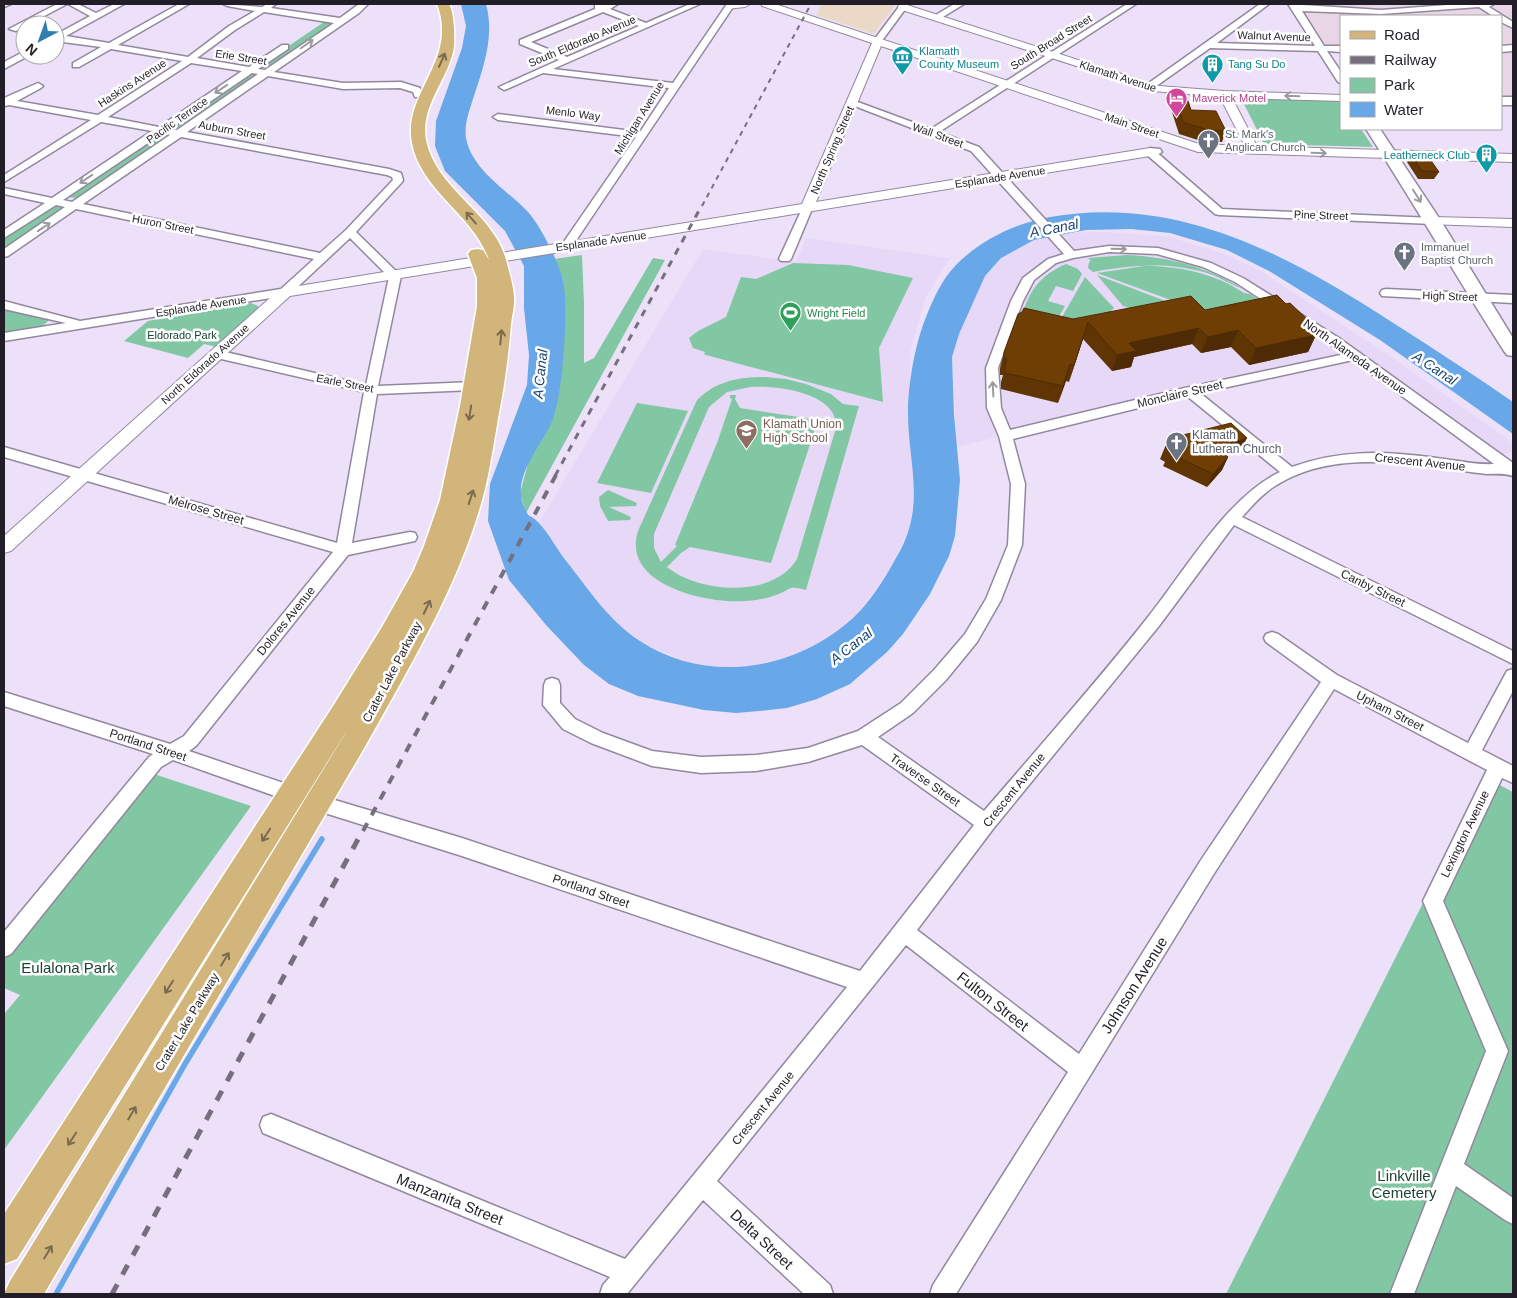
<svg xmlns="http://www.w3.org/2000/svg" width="1517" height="1298" font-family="Arial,sans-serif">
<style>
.commercial{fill:#e8d6e6}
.industrial{fill:#ebd9c8}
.built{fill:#e7d8f8}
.green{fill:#81c7a3;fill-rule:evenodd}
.water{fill:#68a7e8}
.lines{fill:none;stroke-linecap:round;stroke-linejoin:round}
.stream{stroke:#68a7e8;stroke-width:5.5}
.minor-casing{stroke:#92889e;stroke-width:3}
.tertiary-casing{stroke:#92889e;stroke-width:2}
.secondary-casing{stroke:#92889e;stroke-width:3}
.primary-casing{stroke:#fff;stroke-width:3}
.minor{fill:#fff;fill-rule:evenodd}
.tertiary{fill:#fff;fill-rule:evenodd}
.secondary{fill:#fff;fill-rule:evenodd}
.primary{fill:#d1b57a;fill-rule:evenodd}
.rail-far3{stroke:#766f7f;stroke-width:2;stroke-dasharray:5 5;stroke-linecap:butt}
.rail-far2{stroke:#766f7f;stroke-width:3;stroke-dasharray:7 7;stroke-linecap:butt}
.rail-far1{stroke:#766f7f;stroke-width:4;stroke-dasharray:9 9;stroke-linecap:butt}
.rail{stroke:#766f7f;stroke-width:5;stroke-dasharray:11 11;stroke-linecap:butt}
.wall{fill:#5f3504}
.shaded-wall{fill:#4e2b04}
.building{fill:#6f3e05;stroke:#4e2b04}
.oneway{stroke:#9c9a9e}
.oneway2{stroke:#7a6a50}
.labels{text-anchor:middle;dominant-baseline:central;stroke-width:5;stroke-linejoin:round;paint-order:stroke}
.far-street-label{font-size:11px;fill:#221e27;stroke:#fff}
.far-culture-label{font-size:11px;fill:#0d838f;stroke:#fff;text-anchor:start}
.far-hotel-label{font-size:11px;fill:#b23c85;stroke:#fff;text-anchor:start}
.far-worship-label{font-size:11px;fill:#5b616d;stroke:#fff;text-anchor:start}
.far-leisure-label{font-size:11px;fill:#27864d;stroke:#fff;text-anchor:start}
.far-park-label{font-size:11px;fill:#1a4330;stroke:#fff}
.street-label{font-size:12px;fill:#221e27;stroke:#fff}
.education-label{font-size:12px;fill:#785e54;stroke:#fff;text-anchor:start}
.worship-label{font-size:12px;fill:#5b616d;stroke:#fff;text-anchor:start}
.water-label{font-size:14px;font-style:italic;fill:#194570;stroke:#fff}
.near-park-label{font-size:15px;fill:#1a4330;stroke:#fff}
.near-street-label{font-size:15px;fill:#221e27;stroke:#fff}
</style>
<rect width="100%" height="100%" fill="#ece1f9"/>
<path class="commercial" d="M1292 4H1513V106L1501 97V16H1341V49H1320Z"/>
<path class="industrial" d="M822 4H896L874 34 816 15Z"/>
<g class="built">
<path d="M1104 232 1167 236 1224 254 1261 271 1393 358 1513 443V452L1499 455 1355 352 1252 373 957 447 952 357 959 334 985 276 1001 258 1034 240 1065 233Z"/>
<path d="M806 238 950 258 925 299 911 349 908 413 914 480 911 525 891 567 862 608 843 626 819 643 787 658 745 667 721 669 692 664 644 644 613 620 555 547 539 522 703 249 796 262Z"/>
</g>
<g class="green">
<path d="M329 20 333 21 334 23 269 68H259V66L324 22Z"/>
<path d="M252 72 258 73V76L182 128H170Z"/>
<path d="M1251 99 1341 101V129H1361L1373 147 1264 144 1243 102Z"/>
<path d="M162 133 168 135V138L81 197 74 198 68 197V194Z"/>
<path d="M56 205 63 207 64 210 4 250V238L49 207Z"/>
<path d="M582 255 584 303V363L594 358 653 258 665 260 526 513 520 493 529 460 553 418 563 280 554 259Z"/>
<path d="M1127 255C1168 257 1205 266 1241 288 1232 285 1222 279 1213 275 1172 261 1134 265 1093 272L1088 268 1089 262 1091 261 1088 258Z"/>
<path d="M793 263 848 265 913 278 879 348 883 402 706 355 704 354 705 352 693 348 689 338 698 331 726 317 741 277 756 279Z"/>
<path d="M1066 264 1078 269 1082 274 1073 291 1056 286 1048 301 1065 306 1055 323 1022 316C1029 290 1041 275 1066 264Z"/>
<path d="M1144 266C1179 266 1214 273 1244 293L1250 294 1266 305 1217 317 1097 273Z"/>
<path d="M1097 275 1176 305 1137 310 1123 306Z"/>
<path d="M1085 277 1114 308 1110 312V315L1058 324Z"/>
<path d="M251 303 258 306V309L217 347 204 344 188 358 124 341 148 321Z"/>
<path d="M4 308 50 319 43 326 4 333Z"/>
<path d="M765 377 786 379 806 384 831 394 843 404 859 406 806 590C802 589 795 587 791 588 788 589 784 592 781 593 770 598 759 600 747 601 709 604 621 586 638 531L697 400C716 381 739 377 765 377ZM750 387C775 385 839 392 836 428L797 559C773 599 699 593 667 567L681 553 690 547 771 563 818 420 740 408 735 399 736 395H730V398L732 399 717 443 675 545 677 546 661 562 654 548V534L709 407 727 392Z"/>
<path d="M637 403 688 411 651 493 597 483Z"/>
<path d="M608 490 637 503 636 506 609 507 631 517 630 520 608 521 600 506 599 497Z"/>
<path d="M154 774 251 806 4 1150V1014L20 995 4 988V959Z"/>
<path d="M1486 778 1513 792V1294H1226Z"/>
</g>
<path class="water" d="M461 4H486C495 37 483 68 473 99 469 112 464 124 466 138 472 170 506 189 528 212 540 225 560 264 563 281 567 299 565 341 563 360 562 377 558 404 553 419 543 445 509 478 525 509 530 520 529 513 538 522 549 533 557 550 567 562 590 591 609 621 640 641 708 686 800 670 857 614 875 596 889 571 901 549 925 502 908 461 908 413 908 384 915 344 926 317 933 299 942 280 955 266 980 240 1016 223 1050 217 1181 194 1293 258 1398 326 1437 351 1476 376 1513 402V434L1380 340 1269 271 1227 250 1170 233 1131 229 1086 230 1034 240 1001 258 985 276 959 334 952 357 954 415 960 480 955 536 949 556 930 594 903 634 887 652 850 684 817 699 787 708 759 711 736 713 704 710 638 696 609 684 584 665 546 625 509 580 488 521 490 484 527 385 529 355 524 308V266L505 231 445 171 435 146 436 121 462 48 466 26Z"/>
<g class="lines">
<path class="stream" d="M56 1294 185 1064 322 839"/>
<defs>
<g id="minor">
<path d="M4 4H11L4 7Z"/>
<path d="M57 4H67L16 31 9 29Z"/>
<path d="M68 4H78L96 13 114 4H124L66 36 109 43 179 4H189L118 45 188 57 229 26 255 11 227 6 223 4 262 7 267 4H276L271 8 340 18 359 4H368L359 13 274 72 343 83 401 82 420 88 423 95 421 97H415L413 92 400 88 343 89 268 76 187 132 389 169 401 173 403 180 402 182 356 232 401 276 378 386 474 382 480 386 474 390 377 394 352 543 410 532 415 533 417 537 415 541 410 542 348 555 196 746 189 751 298 788 301 794 298 800 292 802 173 760 161 767 11 954 4 957V932L149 757 153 754 4 706V692L170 744 184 736 333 552 4 457V447L337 543 364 392 217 358 211 354 217 350 366 385 389 277 350 238 289 295 4 341V333L66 323 4 309V301L80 321 281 289 314 259 76 209 8 256 4 257V249L65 207 56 205 4 238V230L45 203 4 194V188L52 198 152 131 101 122 4 182V175L91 120 9 105 5 106 4 98 38 83 43 86 41 88 17 101 98 115 182 61 111 49 79 67H73V63L101 47 55 41V35L90 16ZM264 12 334 23 265 70 258 69 288 49V45H282L249 67 197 58 235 30ZM191 63 242 71 159 127 108 117ZM252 73 258 74 177 130 170 129ZM163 133 170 135 72 202 63 200ZM181 137 387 175 392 177 393 180 346 230 320 253 83 204Z"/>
<path d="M608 4H618L610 9 646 23 690 4H700L553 69 673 83 727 4H735L571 248 567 249 561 246 636 137 498 120 493 117 498 114 640 132 669 88 543 73 507 89 504 90 499 87 559 60 520 44V40L595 9V5ZM603 12 639 26 567 57 531 42Z"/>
<path d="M901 4H909L881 42H875L874 40Z"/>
<path d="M954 4H964L938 20 931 18Z"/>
<path d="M1127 4H1136L939 132 979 147 1074 251 1109 246 1158 248 1211 263 1243 278 1339 338 1513 463V476C1504 473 1497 474 1487 474 1476 473 1464 471 1453 469 1395 462 1328 452 1275 486 1262 494 1252 506 1242 517L1513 651V664L1234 525 1159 626 993 829 917 930 1079 1054 1201 860 1321 682 1266 642 1264 638 1266 634 1272 632 1278 634 1337 675 1468 743 1507 671 1513 669V691L1482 750 1513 766V783L1502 778 1443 901 1508 1051 1464 1164 1513 1198V1224L1505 1220 1456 1186 1414 1294H1390L1486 1051 1423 901 1487 770 1334 689 1215 872 956 1294H930L933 1285 1068 1072 906 945 717 1181 830 1285 833 1294H804L703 1200 627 1294H600L603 1285 610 1277 263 1133 260 1125 263 1117 271 1114 625 1259 847 987 462 856 312 809 309 803 312 797 318 795 462 838 860 971 974 825 862 745 808 762 756 771 701 773 652 766 591 743 563 729 543 705 544 685 546 680 552 678 558 680 560 685V703L575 719 603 733 652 751 701 757 756 755 808 748 858 731 901 703 934 670 965 634 986 599 1008 545 1011 484 999 436 987 408 986 368 1011 301 1023 278 1048 259 1064 254 971 151 847 103 849 101H855L931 129ZM1109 252 1157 254 1203 267 1235 282 1345 354 1185 388 1010 430 1001 408 998 368 1023 301 1034 280 1056 263 1073 258ZM1353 360 1494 464C1475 465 1455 460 1437 458 1386 451 1341 449 1292 467L1200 393ZM1187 396 1280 472C1228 496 1184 572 1148 617 1096 683 1039 747 984 811L878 737 913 713 946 680 977 642 1001 600 1022 545 1025 484 1013 439Z"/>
<path d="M1260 4H1269L1217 43 1315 46 1288 4 1381 10 1460 4H1494L1489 7 1513 22V28L1501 22V16H1493L1479 7 1381 14 1302 11 1324 46H1341V52L1327 51 1341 72V83L1338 82 1318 51 1210 48 1152 89H1146V85Z"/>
<path d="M1513 45V51L1501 52V46Z"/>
<path d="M25 51V55L28 56 4 69V62Z"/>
<path d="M1150 149 1154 150 1222 209 1433 218 1438 221 1433 224 1219 215 1215 214 1146 154 1145 152Z"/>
<path d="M807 206 812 209 791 259 789 261H781L779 259 802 209Z"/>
<path d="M1386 289 1513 295V303L1382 296 1380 293 1382 290Z"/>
</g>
<g id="tertiary">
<path d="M731 4H750L745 7 726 9V5Z"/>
<path d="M761 4H775L1199 144 1245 146 1220 97 1154 91 899 9 898 7 899 5H907L1159 86 1224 91 1341 95V101L1232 98 1257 146 1513 154V162L1198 152 881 46 816 202 1150 148 1156 152 1150 156 290 296 11 551 4 553V536L280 289 802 204 872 43 762 6Z"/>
<path d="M1433 217 1513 219V227L1428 224 1426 221 1428 218Z"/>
</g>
<g id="secondary">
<rect x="1501" y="97" width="12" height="8"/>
<path d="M1366 129H1380L1441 221 1513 338V356L1507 355 1504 351C1457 278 1413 202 1366 129Z"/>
<path d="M1150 148 1160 149 1162 152 1155 156 1145 155 1143 152Z"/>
</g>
<path id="primary" d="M437 4H449C453 12 453 19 454 27 454 36 455 44 453 52 446 82 420 107 426 140 436 190 493 212 506 260 509 271 513 285 514 296 515 305 512 315 511 324 509 349 506 373 502 397 496 427 492 459 485 489 462 580 409 668 363 750L44 1294H4L10 1281 345 734 346 732 17 1259 4 1264V1214L335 703 382 627 413 572 424 546 440 500 460 406 477 306V278L468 254 471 250 477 249 483 250 489 260C474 215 421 191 412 143 402 93 459 60 437 4Z"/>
</defs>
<use href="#minor" class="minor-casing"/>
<use href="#tertiary" class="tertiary-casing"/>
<use href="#secondary" class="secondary-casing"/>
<use href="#primary" class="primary-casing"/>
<use href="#minor" class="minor"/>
<use href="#tertiary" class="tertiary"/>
<use href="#secondary" class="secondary"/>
<use href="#primary" class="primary"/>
<path class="rail-far3" d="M702 206 811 4"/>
<path class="rail-far2" d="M555 476 702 205"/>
<path class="rail-far1" d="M363 831 556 475"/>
<path class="rail" d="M112 1294 363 830"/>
</g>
<g class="wall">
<path d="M1175 97 1191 110 1226 131 1222 142H1204L1179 134 1171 109Z"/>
<path d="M1411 155 1439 172 1434 179H1418L1407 162Z"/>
<path d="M1205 310 1308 328 1316 335 1308 352 1249 365 1231 347 1201 353 1192 344 1134 357 1131 367 1112 371 1083 339 1069 382 1066 381 1058 403 1001 389V382L1003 375H1000V368L1004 352 1073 319Z"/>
<path d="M1165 447 1241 450 1225 455 1228 457 1222 470 1207 487 1163 466 1165 462 1160 459Z"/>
</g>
<g class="shaded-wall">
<path d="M1088 322 1083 339 1069 382 1074 365Z"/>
<path d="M1310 322 1302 338 1303 323Z"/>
<path d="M1199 328 1192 344 1134 357 1131 367 1112 371 1117 355 1129 343Z"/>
<path d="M1238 330 1231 347 1201 353 1208 337Z"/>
<path d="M1316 335 1308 352 1249 365 1256 348Z"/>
<path d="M1070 364 1066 381 1058 403 1063 386Z"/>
<path d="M1247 438 1241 450 1211 459 1217 447Z"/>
<path d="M1228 457 1222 470 1207 487 1213 474Z"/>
</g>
<g class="building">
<path d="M1175 97 1188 101 1191 110 1216 111 1226 131 1208 130 1183 122Z"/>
<path d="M1411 155H1427L1439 172 1422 171Z"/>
<path d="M1277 295 1286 304 1290 303 1310 322 1303 323 1316 335 1256 348 1238 330 1208 337 1199 328 1129 343 1136 351 1117 355 1088 322 1074 365 1070 364 1063 386 1005 373V366L1007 359 1004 358V352L1018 314 1022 312 1024 308 1073 319 1191 296 1205 310Z"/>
<path d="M1231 423 1247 438 1217 447 1228 457 1213 474 1169 453 1172 450 1165 447 1175 437Z"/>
</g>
<defs><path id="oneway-shaft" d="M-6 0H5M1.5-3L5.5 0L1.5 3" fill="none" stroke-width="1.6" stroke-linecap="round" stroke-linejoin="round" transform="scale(1.25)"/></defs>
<g class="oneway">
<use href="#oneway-shaft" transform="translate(307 44) rotate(-35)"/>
<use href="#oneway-shaft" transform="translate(221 89) rotate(146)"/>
<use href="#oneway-shaft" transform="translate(1292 96) rotate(-178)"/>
<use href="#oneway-shaft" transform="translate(1319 153) rotate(2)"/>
<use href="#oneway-shaft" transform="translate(86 179) rotate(146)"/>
<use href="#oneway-shaft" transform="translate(1417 196) rotate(57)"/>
<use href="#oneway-shaft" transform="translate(44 227) rotate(-34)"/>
<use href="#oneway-shaft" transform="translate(1119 249) rotate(1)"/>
<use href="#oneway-shaft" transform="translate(993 389) rotate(-93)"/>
</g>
<g class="oneway2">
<use href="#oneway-shaft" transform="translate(442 60) rotate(-66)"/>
<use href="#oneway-shaft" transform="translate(471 218) rotate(-131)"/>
<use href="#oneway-shaft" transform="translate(501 337) rotate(-84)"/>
<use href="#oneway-shaft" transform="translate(470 413) rotate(99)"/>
<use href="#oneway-shaft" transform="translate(471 497) rotate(-72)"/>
<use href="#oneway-shaft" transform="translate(427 607) rotate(-64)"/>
<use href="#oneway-shaft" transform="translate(266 835) rotate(123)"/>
<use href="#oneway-shaft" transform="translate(225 959) rotate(-59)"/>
<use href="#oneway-shaft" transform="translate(169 987) rotate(123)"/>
<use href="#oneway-shaft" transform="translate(132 1113) rotate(-59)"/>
<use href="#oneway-shaft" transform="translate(72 1139) rotate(123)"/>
<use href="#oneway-shaft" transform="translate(48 1252) rotate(-59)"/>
</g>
<defs>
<symbol id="museum-pin" viewBox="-11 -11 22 30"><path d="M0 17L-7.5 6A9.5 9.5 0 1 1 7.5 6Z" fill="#0f9aa8" stroke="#fff"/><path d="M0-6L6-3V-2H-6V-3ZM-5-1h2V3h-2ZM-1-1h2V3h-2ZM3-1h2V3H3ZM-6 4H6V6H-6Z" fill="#fff"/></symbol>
<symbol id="building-pin" viewBox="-11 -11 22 30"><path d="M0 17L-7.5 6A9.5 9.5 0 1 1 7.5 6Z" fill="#0f9aa8" stroke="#fff"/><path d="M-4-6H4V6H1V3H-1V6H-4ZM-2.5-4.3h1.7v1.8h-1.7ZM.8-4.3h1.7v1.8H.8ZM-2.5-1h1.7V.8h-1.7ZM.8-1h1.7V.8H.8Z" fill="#fff"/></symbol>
<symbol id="hotel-pin" viewBox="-11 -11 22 30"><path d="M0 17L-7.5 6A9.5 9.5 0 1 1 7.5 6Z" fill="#d1479c" stroke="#fff"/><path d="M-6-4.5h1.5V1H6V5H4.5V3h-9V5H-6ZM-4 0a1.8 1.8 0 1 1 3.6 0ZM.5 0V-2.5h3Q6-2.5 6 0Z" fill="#fff"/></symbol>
<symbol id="church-pin" viewBox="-11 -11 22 30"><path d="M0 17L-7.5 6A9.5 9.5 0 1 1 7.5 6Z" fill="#6b7280" stroke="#fff"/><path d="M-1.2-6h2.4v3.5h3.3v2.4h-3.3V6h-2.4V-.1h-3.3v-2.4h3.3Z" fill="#fff"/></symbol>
<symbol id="stadium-pin" viewBox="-11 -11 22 30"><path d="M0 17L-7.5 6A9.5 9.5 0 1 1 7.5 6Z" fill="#2e9e5b" stroke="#fff"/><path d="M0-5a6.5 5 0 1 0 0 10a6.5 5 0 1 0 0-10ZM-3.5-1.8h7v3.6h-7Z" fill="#fff"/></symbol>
<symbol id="school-pin" viewBox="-11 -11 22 30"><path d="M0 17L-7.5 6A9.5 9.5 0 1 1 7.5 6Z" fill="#8d6e63" stroke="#fff"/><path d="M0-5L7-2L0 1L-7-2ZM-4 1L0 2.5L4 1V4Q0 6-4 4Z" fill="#fff"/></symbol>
</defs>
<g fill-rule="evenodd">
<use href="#museum-pin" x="890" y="44" width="25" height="34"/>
<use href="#building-pin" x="1200" y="52" width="25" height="34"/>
<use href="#hotel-pin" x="1164" y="86" width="25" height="34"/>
<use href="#church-pin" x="1196" y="128" width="25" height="34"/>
<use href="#building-pin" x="1474" y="142" width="25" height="34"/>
<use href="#church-pin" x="1392" y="240" width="25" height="34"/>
<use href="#stadium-pin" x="778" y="300" width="25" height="34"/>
<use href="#school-pin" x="734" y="418" width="25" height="34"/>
<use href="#church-pin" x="1164" y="430" width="25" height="34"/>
</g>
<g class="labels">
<g class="far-street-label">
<text transform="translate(1274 36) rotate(2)">Walnut Avenue</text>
<text transform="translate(582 41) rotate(-23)">South Eldorado Avenue</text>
<text transform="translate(1051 42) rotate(-32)">South Broad Street</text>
<text transform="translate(241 57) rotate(9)">Erie Street</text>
<text transform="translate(1118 76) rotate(18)">Klamath Avenue</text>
<text transform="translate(132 83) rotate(-33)">Haskins Avenue</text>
<text transform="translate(573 113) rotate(7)">Menlo Way</text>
<text transform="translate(639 118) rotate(-58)">Michigan Avenue</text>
<text transform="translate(177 120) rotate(-35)">Pacific Terrace</text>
<text transform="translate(1132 125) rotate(19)">Main Street</text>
<text transform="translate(232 130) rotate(10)">Auburn Street</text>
<text transform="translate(938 135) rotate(20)">Wall Street</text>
<text transform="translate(832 150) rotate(-67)">North Spring Street</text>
<text transform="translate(1000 177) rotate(-9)">Esplanade Avenue</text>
<text transform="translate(1321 215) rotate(2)">Pine Street</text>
<text transform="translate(163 224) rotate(11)">Huron Street</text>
<text transform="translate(601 241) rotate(-8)">Esplanade Avenue</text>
<text transform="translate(1450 296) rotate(2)">High Street</text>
<text transform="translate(201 306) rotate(-9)">Esplanade Avenue</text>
<text transform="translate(205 364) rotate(-42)">North Eldorado Avenue</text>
<text transform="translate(345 383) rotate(11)">Earle Street</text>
</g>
<g class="far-culture-label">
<text x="919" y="51">Klamath<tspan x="919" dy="13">County Museum</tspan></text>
<text x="1228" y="64">Tang Su Do</text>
<text x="1470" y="155" text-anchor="end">Leatherneck Club</text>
</g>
<g class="far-hotel-label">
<text x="1192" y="98">Maverick Motel</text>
</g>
<g class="far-worship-label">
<text x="1225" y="134">St. Mark's<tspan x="1225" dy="13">Anglican Church</tspan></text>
<text x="1421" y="247">Immanuel<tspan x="1421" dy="13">Baptist Church</tspan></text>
</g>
<g class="far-leisure-label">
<text x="807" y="313">Wright Field</text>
</g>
<g class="far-park-label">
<text x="182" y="335">Eldorado Park</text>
</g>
<g class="street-label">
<text transform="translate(1355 357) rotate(35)">North Alameda Avenue</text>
<text transform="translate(1180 394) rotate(-13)">Monclaire Street</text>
<text transform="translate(1420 462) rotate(6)">Crescent Avenue</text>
<text transform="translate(206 510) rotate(16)">Melrose Street</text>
<text transform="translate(1373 588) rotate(26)">Canby Street</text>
<text transform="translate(286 621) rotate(-51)">Dolores Avenue</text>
<text transform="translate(392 672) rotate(-62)">Crater Lake Parkway</text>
<text transform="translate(1390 711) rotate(27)">Upham Street</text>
<text transform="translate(148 745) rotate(18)">Portland Street</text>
<text transform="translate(925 780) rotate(35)">Traverse Street</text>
<text transform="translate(1014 790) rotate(-51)">Crescent Avenue</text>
<text transform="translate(1465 834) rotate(-64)">Lexington Avenue</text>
<text transform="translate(591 891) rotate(19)">Portland Street</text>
<text transform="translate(187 1022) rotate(-59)">Crater Lake Parkway</text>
<text transform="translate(763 1108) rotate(-51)">Crescent Avenue</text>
</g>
<g class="education-label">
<text x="763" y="424">Klamath Union<tspan x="763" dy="14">High School</tspan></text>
</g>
<g class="worship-label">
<text x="1192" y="435">Klamath<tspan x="1192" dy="14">Lutheran Church</tspan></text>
</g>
<g class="water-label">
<text transform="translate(1054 228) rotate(-11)">A Canal</text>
<text transform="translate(1435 368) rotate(33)">A Canal</text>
<text transform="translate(540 374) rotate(-84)">A Canal</text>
<text transform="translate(851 646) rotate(-38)">A Canal</text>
</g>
<g class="near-park-label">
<text x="68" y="967">Eulalona Park</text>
<text x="1404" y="1175">Linkville<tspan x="1404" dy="17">Cemetery</tspan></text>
</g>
<g class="near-street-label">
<text transform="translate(1134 985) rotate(-58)">Johnson Avenue</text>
<text transform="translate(993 1001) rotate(38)">Fulton Street</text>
<text transform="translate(450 1199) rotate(22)">Manzanita Street</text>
<text transform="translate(762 1239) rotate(43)">Delta Street</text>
</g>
</g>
<rect width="1517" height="1298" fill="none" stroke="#221e27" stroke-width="10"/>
<rect x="1340" y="15" width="162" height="115" fill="#ffffff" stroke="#a7a5a9"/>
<rect x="1350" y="31" width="25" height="8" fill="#d1b57a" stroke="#a7a5a9"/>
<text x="1384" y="40" font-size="15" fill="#221e27">Road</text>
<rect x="1350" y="56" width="25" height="8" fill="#766f7f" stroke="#a7a5a9"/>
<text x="1384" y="65" font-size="15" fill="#221e27">Railway</text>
<rect x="1350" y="78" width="25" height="15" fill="#81c7a3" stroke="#a7a5a9"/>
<text x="1384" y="90" font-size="15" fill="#221e27">Park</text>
<rect x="1350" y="102" width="25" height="15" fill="#68a7e8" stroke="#a7a5a9"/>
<text x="1384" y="115" font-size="15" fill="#221e27">Water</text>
<g transform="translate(40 40) rotate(221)"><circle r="24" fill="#ffffff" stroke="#a7a5a9"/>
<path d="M0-4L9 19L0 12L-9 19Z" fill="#327db0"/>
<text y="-8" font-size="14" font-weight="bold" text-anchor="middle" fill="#221e27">N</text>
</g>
</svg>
